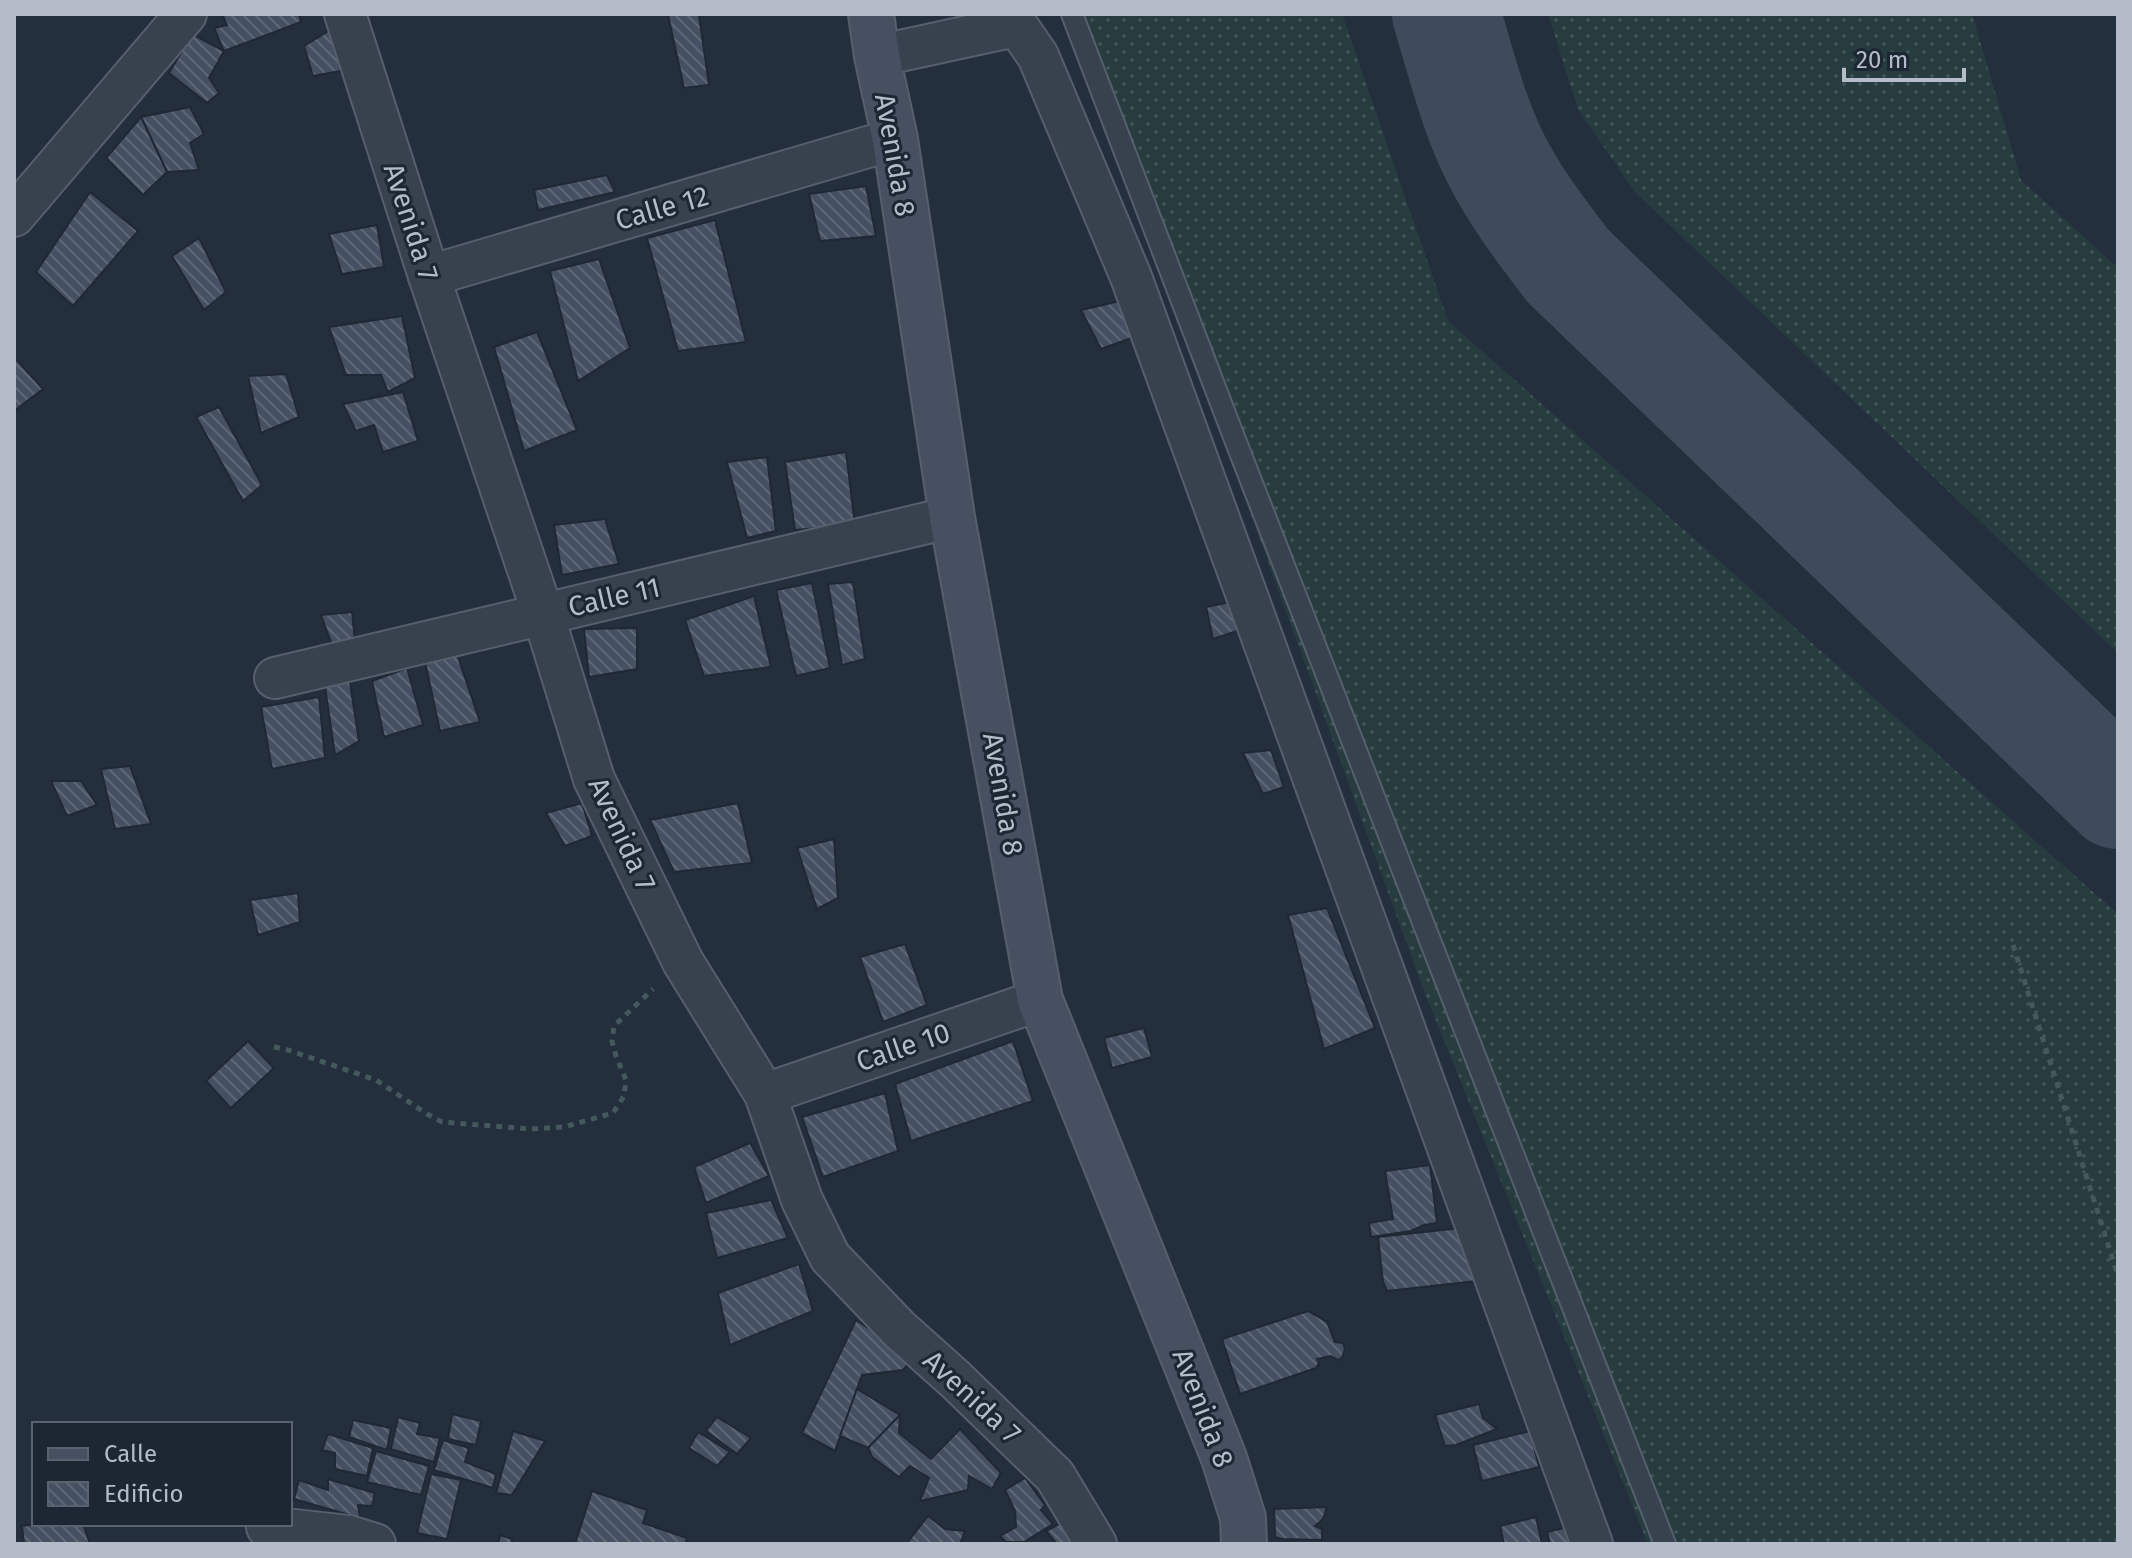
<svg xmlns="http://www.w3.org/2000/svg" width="2132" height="1558" font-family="'Fira Sans',sans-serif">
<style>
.grass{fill:url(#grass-dots)}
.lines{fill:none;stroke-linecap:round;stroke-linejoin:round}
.taxiway{stroke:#3f4a5a;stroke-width:108}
.building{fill:url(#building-back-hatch);stroke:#1f2835;stroke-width:2}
.lane-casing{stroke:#565f6c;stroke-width:24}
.street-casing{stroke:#565f6c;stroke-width:44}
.secondary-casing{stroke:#565f6c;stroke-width:48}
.path{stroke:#44595c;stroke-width:5;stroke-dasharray:6 6;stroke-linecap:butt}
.lane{stroke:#38414e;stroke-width:20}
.street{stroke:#38414e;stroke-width:40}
.secondary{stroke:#465061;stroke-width:44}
.labels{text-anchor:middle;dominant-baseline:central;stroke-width:6;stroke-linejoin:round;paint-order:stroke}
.street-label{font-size:28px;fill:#b4bcc9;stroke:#1d2633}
</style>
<defs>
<pattern id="grass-dots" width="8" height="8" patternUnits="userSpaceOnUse" patternTransform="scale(2)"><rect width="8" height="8" fill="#263c3f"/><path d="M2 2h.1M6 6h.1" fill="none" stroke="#435659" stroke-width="1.8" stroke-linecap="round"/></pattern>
<pattern id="building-back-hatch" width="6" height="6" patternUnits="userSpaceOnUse" patternTransform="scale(2)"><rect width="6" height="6" fill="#455162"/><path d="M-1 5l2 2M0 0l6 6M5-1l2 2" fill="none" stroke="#5d6877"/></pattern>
</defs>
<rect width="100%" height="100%" fill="#242f3e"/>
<g class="grass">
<path d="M1064 14H1342L1448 321 2118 914V1544H1648L1424 991 1227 449Z"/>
<path d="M1548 14H1972L2021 180 2118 268V653L1634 191 1578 109Z"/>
</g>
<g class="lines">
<path class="taxiway" d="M1446 14C1461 62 1473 114 1496 159 1515 197 1542 232 1568 266L2118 795"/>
</g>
<g class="building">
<path d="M222 14H299L301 22 224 51 214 28 227 25Z"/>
<path d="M668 15H699L709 85 684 88Z"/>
<path d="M338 25 351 69 313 76 304 46Z"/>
<path d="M192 34 224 51 209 78 219 93 207 103 169 73Z"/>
<path d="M190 107 204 134 190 143 199 170 167 172 141 117Z"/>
<path d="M141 117 167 172 143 195 106 158Z"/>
<path d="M607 175 615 192 538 210 534 190Z"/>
<path d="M866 186 876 236 820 241 809 194Z"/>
<path d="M90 192 138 231 73 306 36 272Z"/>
<path d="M715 220 746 342 678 351 647 238Z"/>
<path d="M377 225 384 267 342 274 329 234Z"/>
<path d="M199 238 226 292 204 310 172 256Z"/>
<path d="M599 259 630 348 578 381 550 271Z"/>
<path d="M1124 300 1137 336 1101 349 1081 310Z"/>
<path d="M402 316 415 378 388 392 381 375H346L329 327Z"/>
<path d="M537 332 577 430 524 451 494 347Z"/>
<path d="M14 357 43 389 14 411Z"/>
<path d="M286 374 299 417 261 433 248 376Z"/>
<path d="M403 392 418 441 383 452 374 425 356 431 343 404Z"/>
<path d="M219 407 262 485 243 501 196 417Z"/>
<path d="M846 452 855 525 795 530 785 462Z"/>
<path d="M767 457 776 531 747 538 727 462Z"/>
<path d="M605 519 619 564 562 575 554 525Z"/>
<path d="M853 582 865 659 842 665 828 584Z"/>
<path d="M812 583 830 668 796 676 776 590Z"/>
<path d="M754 596 771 667 704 676 685 620Z"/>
<path d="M1236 601 1240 630 1213 639 1206 607Z"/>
<path d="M352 612 355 641 332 645 321 615Z"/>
<path d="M637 628V669L589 677 584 629Z"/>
<path d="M456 651 480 722 440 731 425 662Z"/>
<path d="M407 668 423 725 384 737 372 681Z"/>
<path d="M349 676 359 741 335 755 324 680Z"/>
<path d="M319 697 325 758 272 769 261 707Z"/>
<path d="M1271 750 1284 787 1263 794 1243 753Z"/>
<path d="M130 766 151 824 115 829 101 769Z"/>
<path d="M51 781H81L97 805 67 816Z"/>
<path d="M582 803 592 836 565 846 546 813Z"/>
<path d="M738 803 752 863 674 872 650 820Z"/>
<path d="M834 839 838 898 817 909 797 848Z"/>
<path d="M298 893 300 922 258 935 250 900Z"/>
<path d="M1327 908 1375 1028 1324 1049 1288 915Z"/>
<path d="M905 944 927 1005 883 1022 860 957Z"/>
<path d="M1144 1028 1152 1057 1112 1068 1104 1038Z"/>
<path d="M248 1041 274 1068 231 1108 206 1081Z"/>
<path d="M1013 1041 1033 1101 911 1141 895 1084Z"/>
<path d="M885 1093 898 1151 823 1177 802 1117Z"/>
<path d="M750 1143 769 1176 706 1203 694 1167Z"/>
<path d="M1430 1165 1437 1223 1424 1225 1411 1231 1371 1237 1369 1223 1393 1219 1385 1171Z"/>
<path d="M771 1200 788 1238 717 1258 706 1213Z"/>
<path d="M1470 1227 1477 1281 1387 1291 1383 1282 1378 1237Z"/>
<path d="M799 1264 813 1311 730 1345 718 1293Z"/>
<path d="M1308 1311 1327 1322 1335 1342 1343 1343 1345 1349 1342 1358 1338 1360 1331 1356 1317 1359 1319 1363 1316 1368 1240 1394 1222 1339Z"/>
<path d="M856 1320 914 1358 903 1370 862 1375 835 1451 802 1433Z"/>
<path d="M857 1389 900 1415 868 1448 840 1436Z"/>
<path d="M1479 1404 1483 1418 1497 1429 1456 1445 1445 1446 1435 1415Z"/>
<path d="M452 1414 481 1421 476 1445 448 1439Z"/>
<path d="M900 1415 899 1433 931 1459 960 1429 1001 1473 992 1489 969 1476 968 1490 920 1501 929 1478 910 1466 899 1477 872 1457 868 1448Z"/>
<path d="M398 1417 420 1423 417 1434 440 1438 434 1462 391 1449Z"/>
<path d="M717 1417 751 1438 737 1454 706 1431Z"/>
<path d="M353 1420 391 1428 387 1450 349 1437Z"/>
<path d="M513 1431 545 1441 512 1495 496 1493Z"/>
<path d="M1530 1431 1539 1467 1482 1481 1473 1445Z"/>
<path d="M698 1432 730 1452 717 1466 689 1448Z"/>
<path d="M328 1434 373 1448 367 1476 335 1469V1453L322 1450Z"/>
<path d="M443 1440 469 1448 465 1462 496 1474 493 1488 434 1470Z"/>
<path d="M376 1451 429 1466 421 1495 367 1482Z"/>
<path d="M431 1474 461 1480 447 1539 417 1533Z"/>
<path d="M1025 1478 1045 1505 1041 1510 1053 1524 1024 1542H1006L1000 1536 1016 1527 1015 1511 1005 1490Z"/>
<path d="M328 1479 375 1493 372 1506 358 1505 360 1518 294 1499 299 1480 328 1490Z"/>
<path d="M592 1491 647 1510 643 1523 687 1538 685 1544H575Z"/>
<path d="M1327 1507 1323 1519 1315 1526 1322 1529V1540L1282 1539 1275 1537 1274 1509Z"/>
<path d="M928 1516 945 1529 965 1531 960 1544H906Z"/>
<path d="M1536 1517 1542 1544H1504L1500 1526Z"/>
<path d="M1063 1522 1080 1544H1057L1046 1531Z"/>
<path d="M36 1524H83L90 1544H24L22 1526Z"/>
<path d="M1568 1527 1572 1544H1550L1547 1532Z"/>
<path d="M500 1535 512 1539 511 1544H498Z"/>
</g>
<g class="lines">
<defs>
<path id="lane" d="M1072 14 1234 437 1665 1544"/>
<g id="street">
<path d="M345 14 429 276 543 614 594 779 683 962 765 1094 802 1200 830 1257 899 1329 956 1380 1055 1476 1096 1544"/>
<path d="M877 56 1006 28 1020 30 1038 56 1131 277 1592 1544"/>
<path d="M14 216 186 14"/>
<path d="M429 276 895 139"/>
<path d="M275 678 952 517"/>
<path d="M765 1094 1040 1000"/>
<path d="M267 1527 349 1536 375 1544"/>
</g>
<path id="secondary" d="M871 14 877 56 895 139 952 517 1040 1000 1224 1458 1243 1518 1244 1544"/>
</defs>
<use href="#lane" class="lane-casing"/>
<use href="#street" class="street-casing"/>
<use href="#secondary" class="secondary-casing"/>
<g class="path">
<path d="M2013 945 2118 1276"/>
<path d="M274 1047 288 1050 376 1080 427 1114 442 1122 531 1129 564 1127 613 1113 624 1096 626 1080 616 1056 612 1041 614 1026 653 989"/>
</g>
<use href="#lane" class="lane"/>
<use href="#street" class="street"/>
<use href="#secondary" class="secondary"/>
</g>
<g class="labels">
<g class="street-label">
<text transform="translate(895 155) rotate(80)">Avenida 8</text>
<text transform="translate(662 208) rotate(-16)">Calle 12</text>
<text transform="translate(411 222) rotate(72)">Avenida 7</text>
<text transform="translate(614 597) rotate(-13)">Calle 11</text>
<text transform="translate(1003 794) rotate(80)">Avenida 8</text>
<text transform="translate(622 834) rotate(65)">Avenida 7</text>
<text transform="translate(903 1047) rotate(-19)">Calle 10</text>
<text transform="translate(972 1397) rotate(43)">Avenida 7</text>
<text transform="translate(1203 1408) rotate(69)">Avenida 8</text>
</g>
</g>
<rect width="2132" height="1558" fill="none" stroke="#b4bcc9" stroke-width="32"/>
<rect x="32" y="1422" width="260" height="104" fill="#1d2633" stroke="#59626f" stroke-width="2"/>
<rect x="48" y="1448" width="40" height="12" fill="#465061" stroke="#59626f" stroke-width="2"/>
<text x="104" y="1462" font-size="24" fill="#b4bcc9">Calle</text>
<rect x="48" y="1482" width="40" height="24" fill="url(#building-back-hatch)" stroke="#59626f" stroke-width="2"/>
<text x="104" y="1502" font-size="24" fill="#b4bcc9">Edificio</text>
<path d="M1844 68v12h120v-12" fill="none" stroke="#b4bcc9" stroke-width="4"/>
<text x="1856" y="68" font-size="24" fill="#b4bcc9" stroke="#1d2633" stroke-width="6" paint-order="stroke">20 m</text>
</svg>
